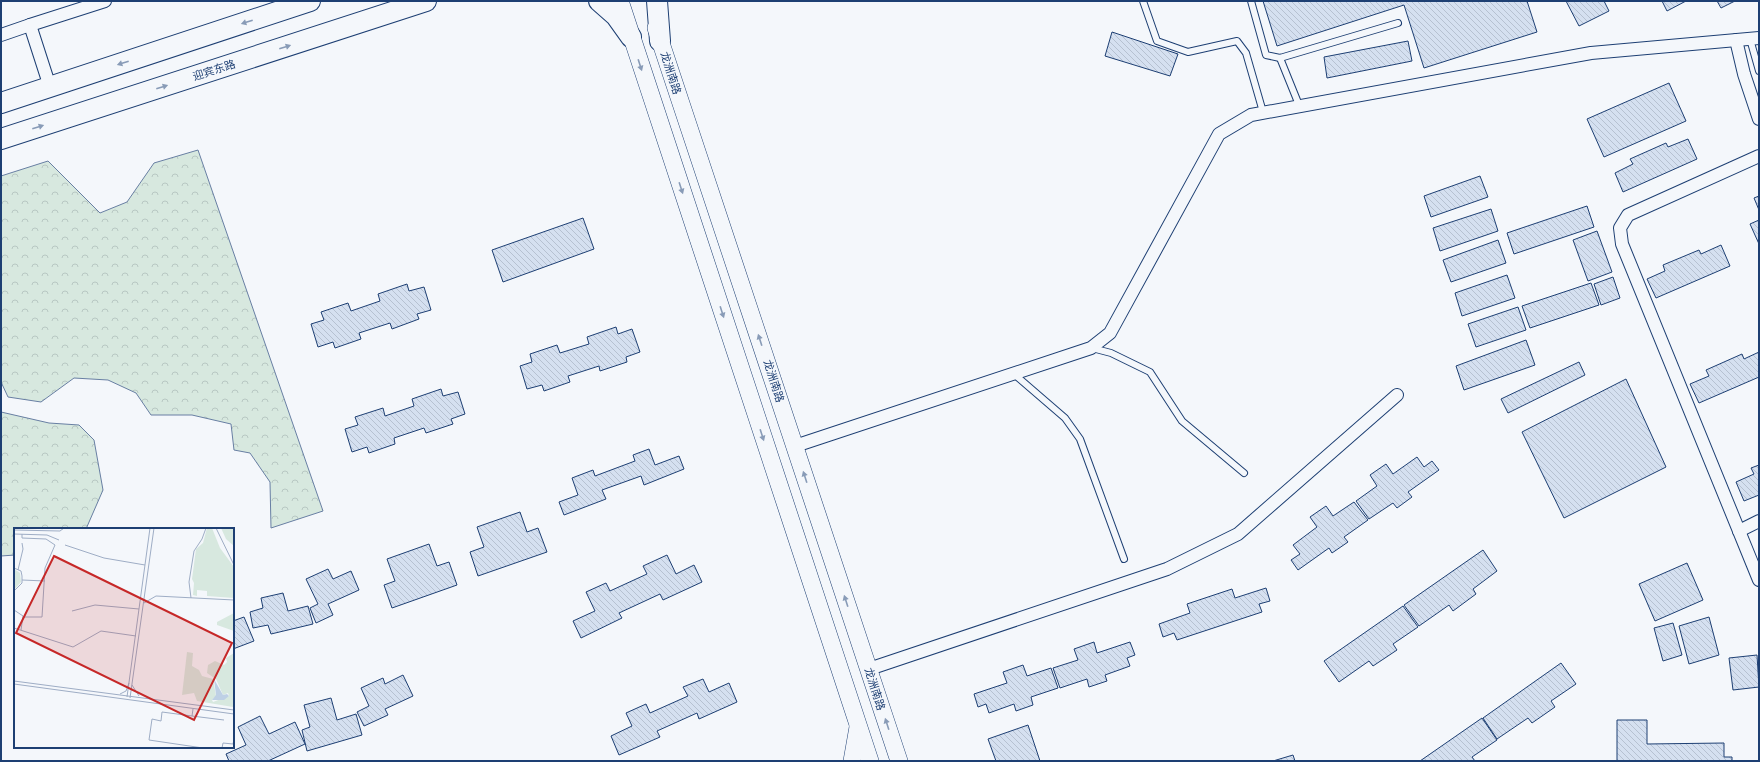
<svg xmlns="http://www.w3.org/2000/svg" width="1760" height="762" font-family="Merriweather,'Noto Sans SC',serif">
<style>
.forest{fill:url(#forest-crowns);stroke:#687fa3}
.building{fill:url(#building-back-hatch);stroke:#1d3f73}
.lines{fill:none;stroke-linecap:round;stroke-linejoin:round}
.service-casing{stroke:#1d3f73;stroke-width:8}
.minor-casing{stroke:#1d3f73;stroke-width:14}
.secondary-casing{stroke:#1d3f73;stroke-width:18}
.trunk-casing{stroke:#1d3f73;stroke-width:22}
.service{stroke:#f4f7fb;stroke-width:6}
.minor{stroke:#f4f7fb;stroke-width:12}
.secondary{stroke:#f4f7fb;stroke-width:17}
.trunk{stroke:#f4f7fb;stroke-width:20}
.oneway{fill:#889bb7}
.labels{text-anchor:middle;dominant-baseline:central;stroke-width:3;stroke-linejoin:round;paint-order:stroke}
.street-label{font-size:11px;fill:#1d3f73;stroke:#f4f7fb}
.inset-road{fill:none;stroke:#9eadc5;stroke-width:1}
.view{fill:#c62828;fill-opacity:0.15;stroke:#c62828;stroke-width:2}
.inset-edge{fill:none;stroke:#1d3f73;stroke-width:2}
</style>
<defs>
<pattern id="forest-crowns" width="20" height="18" patternUnits="userSpaceOnUse"><rect width="20" height="18" fill="#d7e8df"/><path d="M2 6a3 3 0 1 1 6 0M12 15a3 3 0 1 1 6 0" fill="none" stroke="#b8c8c3"/></pattern>
<pattern id="building-back-hatch" width="6" height="6" patternUnits="userSpaceOnUse"><rect width="6" height="6" fill="#d5e0f0"/><path d="M-1 5l2 2M0 0l6 6M5-1l2 2" fill="none" stroke="#b6c1d1"/></pattern>
</defs>
<rect width="100%" height="100%" fill="#f4f7fb"/>
<g class="forest">
<path d="M198 150 323 511 271 528 270 482 250 453 234 450 231 424 192 415H151L136 393 108 380 74 378 41 402 8 397 1 382V176L48 161 100 213 127 202 154 163Z"/>
<path d="M1 412 49 423 79 425 94 440 103 490 86 529H15V555L1 556Z"/>
</g>
<g class="building">
<path d="M1263 1H1527L1537 32 1424 68 1404 5 1277 46Z"/>
<path d="M1566 1H1604L1609 11 1579 26Z"/>
<path d="M1662 1H1686L1667 11Z"/>
<path d="M1717 1H1735L1721 8Z"/>
<path d="M1112 32 1178 54 1170 76 1105 56Z"/>
<path d="M1408 41 1412 61 1327 78 1324 57Z"/>
<path d="M1669 83 1686 121 1604 157 1587 119Z"/>
<path d="M1688 139 1697 159 1623 192 1615 173 1633 164 1630 159 1666 143 1668 147Z"/>
<path d="M1480 176 1488 197 1431 217 1424 196Z"/>
<path d="M1759 196V210L1754 198Z"/>
<path d="M1587 206 1594 227 1514 254 1507 233Z"/>
<path d="M1491 209 1498 231 1440 251 1433 228Z"/>
<path d="M583 218 594 249 503 282 492 250Z"/>
<path d="M1759 220V244L1750 224Z"/>
<path d="M1597 231 1612 272 1588 281 1573 240Z"/>
<path d="M1498 240 1506 263 1451 282 1443 260Z"/>
<path d="M1721 245 1730 266 1656 298 1647 279 1665 271 1663 265 1699 250 1701 254Z"/>
<path d="M1507 275 1515 298 1462 316 1455 293Z"/>
<path d="M1613 277 1620 298 1601 305 1594 284Z"/>
<path d="M1591 283 1599 305 1530 328 1522 306Z"/>
<path d="M407 284 409 291 424 287 431 310 417 314 419 319 392 329 390 323 359 333 361 339 335 348 333 342 318 347 311 324 324 320 321 312 348 303 351 311 380 301 378 294Z"/>
<path d="M1518 307 1526 330 1476 347 1468 324Z"/>
<path d="M616 327 618 334 632 329 640 352 626 357 627 362 600 371 599 366 568 376 570 382 544 391 542 385 527 389 520 366 532 362 530 354 557 345 560 353 589 344 587 337Z"/>
<path d="M1526 340 1535 365 1464 390 1456 366Z"/>
<path d="M1759 352V377L1699 403 1690 384 1709 376 1706 370 1742 354 1744 359Z"/>
<path d="M1579 362 1585 375 1508 413 1501 399Z"/>
<path d="M1626 379 1666 467 1564 518 1522 432Z"/>
<path d="M441 389 443 396 458 392 465 414 451 419 453 424 426 433 424 428 394 438 395 444 369 453 367 447 352 452 345 429 358 425 355 417 383 408 385 416 414 406 412 399Z"/>
<path d="M649 449 655 465 679 456 684 469 644 485 641 476 602 490 606 499 564 515 559 502 578 495 572 478 593 470 595 476 635 461 633 455Z"/>
<path d="M1417 457 1424 467 1432 461 1439 470 1408 492 1412 497 1397 508 1393 503 1369 519 1356 501 1377 486 1370 475 1386 464 1393 474Z"/>
<path d="M1759 465V495L1744 501 1736 482 1754 474 1751 468Z"/>
<path d="M1354 502 1368 520 1344 537 1348 542 1332 553 1329 548 1298 570 1291 560 1300 554 1293 545 1317 527 1310 517 1326 506 1333 516Z"/>
<path d="M520 512 527 532 538 528 547 552 478 576 470 552 484 547 477 527Z"/>
<path d="M429 544 437 566 449 562 457 585 392 608 384 585 395 581 387 559Z"/>
<path d="M1483 550 1497 571 1473 589 1476 594 1453 611 1449 605 1419 626 1404 605Z"/>
<path d="M667 555 676 574 694 565 702 582 663 600 660 594 619 613 622 618 581 638 573 621 595 611 586 592 606 583 610 591 647 574 643 566Z"/>
<path d="M1687 563 1703 600 1655 621 1639 584Z"/>
<path d="M328 569 333 579 351 571 359 590 328 604 333 615 316 623 310 608 318 604 306 579Z"/>
<path d="M1266 588 1270 601 1259 604 1262 612 1177 640 1174 633 1163 637 1159 624 1190 613 1187 604 1232 589 1235 598Z"/>
<path d="M283 593 288 611 308 606 313 624 271 634 268 625 253 628 250 612 263 608 261 598Z"/>
<path d="M1403 606 1418 627 1393 644 1397 650 1373 666 1369 661 1339 682 1324 661Z"/>
<path d="M244 617 254 641 233 649V621Z"/>
<path d="M1709 617 1719 655 1689 664 1679 626Z"/>
<path d="M1673 623 1682 655 1663 661 1654 628Z"/>
<path d="M1094 642 1097 653 1130 642 1135 655 1127 658 1130 666 1105 675 1107 681 1089 687 1087 679 1060 688 1053 668 1078 660 1074 649Z"/>
<path d="M1757 655 1759 687 1733 690 1729 658Z"/>
<path d="M1561 663 1576 684 1551 701 1555 707 1532 723 1528 718 1497 739 1483 718Z"/>
<path d="M1023 665 1027 676 1051 668 1058 688 1031 697 1033 705 1016 711 1014 704 989 713 986 704 978 707 974 694 1007 683 1003 672Z"/>
<path d="M403 675 413 696 385 709 388 715 364 726 357 712 369 706 361 688 383 678 385 684Z"/>
<path d="M703 679 709 692 729 683 737 702 699 719 697 713 657 731 660 737 619 755 611 736 632 726 626 713 646 704 650 713 688 696 683 687Z"/>
<path d="M331 698 337 720 356 714 362 735 307 751 302 730 310 727 304 705Z"/>
<path d="M260 716 269 734 295 722 305 744 268 761H229L226 754 246 745 238 727Z"/>
<path d="M1482 718 1497 740 1472 757 1475 761H1420Z"/>
<path d="M1617 720H1647V744L1724 743V757H1732V761H1617Z"/>
<path d="M1028 725 1040 761H996L988 739Z"/>
<path d="M1293 755 1295 761H1273Z"/>
</g>
<g class="lines">
<defs>
<g id="service">
<path d="M1143 1 1157 41 1188 52 1237 41 1246 53 1263 112"/>
<path d="M1251 1 1266 55 1280 58 1398 23"/>
<path d="M1750 39 1759 71"/>
<path d="M1280 58 1299 105"/>
<path d="M1092 348 1111 353 1150 372 1182 421 1244 473"/>
<path d="M1014 374 1065 418 1080 439 1124 559"/>
</g>
<g id="minor">
<path d="M30 25 105 1"/>
<path d="M1 35 30 25 50 87"/>
<path d="M1736 40 1744 74 1759 119"/>
<path d="M1759 156 1628 215 1620 228 1622 244 1759 580"/>
<path d="M795 446 1091 348 1110 333 1219 134 1251 115 1591 53 1759 38"/>
<path d="M1739 531 1759 521"/>
<path d="M869 669 1167 569 1238 534 1397 395"/>
</g>
<g id="secondary">
<path d="M620 1 870 761"/>
<path d="M656 28 899 761"/>
<path d="M852 761 858 727"/>
</g>
<g id="trunk">
<path d="M599 1 616 16 631 37"/>
<path d="M657 1 660 41"/>
<path d="M1 103 310 1"/>
<path d="M1 139 426 1"/>
</g>
</defs>
<use href="#service" class="service-casing"/>
<use href="#minor" class="minor-casing"/>
<use href="#secondary" class="secondary-casing"/>
<use href="#trunk" class="trunk-casing"/>
<use href="#service" class="service"/>
<use href="#minor" class="minor"/>
<use href="#secondary" class="secondary"/>
<use href="#trunk" class="trunk"/>
</g>
<defs><path id="oneway-solid" d="M-6-.8H1V-3.2L6.5 0L1 3.2V.8H-6Z"/></defs>
<g class="oneway">
<use href="#oneway-solid" transform="translate(247 22) rotate(162)"/>
<use href="#oneway-solid" transform="translate(285 47) rotate(-18)"/>
<use href="#oneway-solid" transform="translate(123 63) rotate(162)"/>
<use href="#oneway-solid" transform="translate(640 65) rotate(72)"/>
<use href="#oneway-solid" transform="translate(162 87) rotate(-18)"/>
<use href="#oneway-solid" transform="translate(38 127) rotate(-18)"/>
<use href="#oneway-solid" transform="translate(681 188) rotate(72)"/>
<use href="#oneway-solid" transform="translate(722 312) rotate(72)"/>
<use href="#oneway-solid" transform="translate(760 340) rotate(-108)"/>
<use href="#oneway-solid" transform="translate(762 435) rotate(72)"/>
<use href="#oneway-solid" transform="translate(805 477) rotate(-108)"/>
<use href="#oneway-solid" transform="translate(846 601) rotate(-108)"/>
<use href="#oneway-solid" transform="translate(887 724) rotate(-108)"/>
</g>
<g class="labels">
<g class="street-label">
<text transform="translate(214 70) rotate(-18)">迎宾东路</text>
<text transform="translate(671 73) rotate(72)">龙洲南路</text>
<text transform="translate(774 381) rotate(72)">龙洲南路</text>
<text transform="translate(875 689) rotate(72)">龙洲南路</text>
</g>
</g>
<g transform="translate(14 528)">
<rect width="220" height="220" fill="#f4f7fb"/>
<path d="M207 0H220V18L212 11Z" fill="#d7e8df"/>
<path d="M193 0H198L206 20 220 39V70L193 68V63L183 62V68L179 67 180 55 178 51 182 21 189 15ZM0 41 6 45 7 54 0 62ZM220 85V103L203 97V94ZM173 124 179 125 178 138 185 142 188 148 199 151 202 168 198 172 199 174 215 168 214 165 209 167 202 151 193 145 194 137 201 133 210 137 213 134 212 130 220 125 219 179 183 173 180 165 168 167Z" fill="#d7e8df"/>
<path d="M200 151 209 167 213 166 215 168 210 172H198L202 167Z" fill="#bed0e5"/>
<path class="inset-road" d="M202 0 220 37M0 2 46 3 50 0M0 6 33 7 45 12M8 6V10L32 11 41 17 31 40 28 89H9M51 17 90 30 131 37M0 40 7 43 8 48V55L0 63M4 42 9 21 8 15M8 52 31 53M142 68 220 72M177 70 175 54 180 23 188 11 192 0M130 75 142 68M0 82 9 88 7 102M58 83 81 77 125 81M0 100 59 119 87 103 122 108M0 153 220 182M0 156 220 186M118 157 125 168M106 166 112 163 115 155M113 169 136 0M116 170 140 0M179 181 178 188 210 192M178 188 148 184 147 193 138 191 135 212 189 220M208 220 209 215 219 216 220 211"/>
<path class="view" d="M40 28 218 115 180 192 2 105Z"/>
<rect width="220" height="220" class="inset-edge"/>
</g>
<rect width="1760" height="762" fill="none" stroke="#1d3f73" stroke-width="4"/>
</svg>
